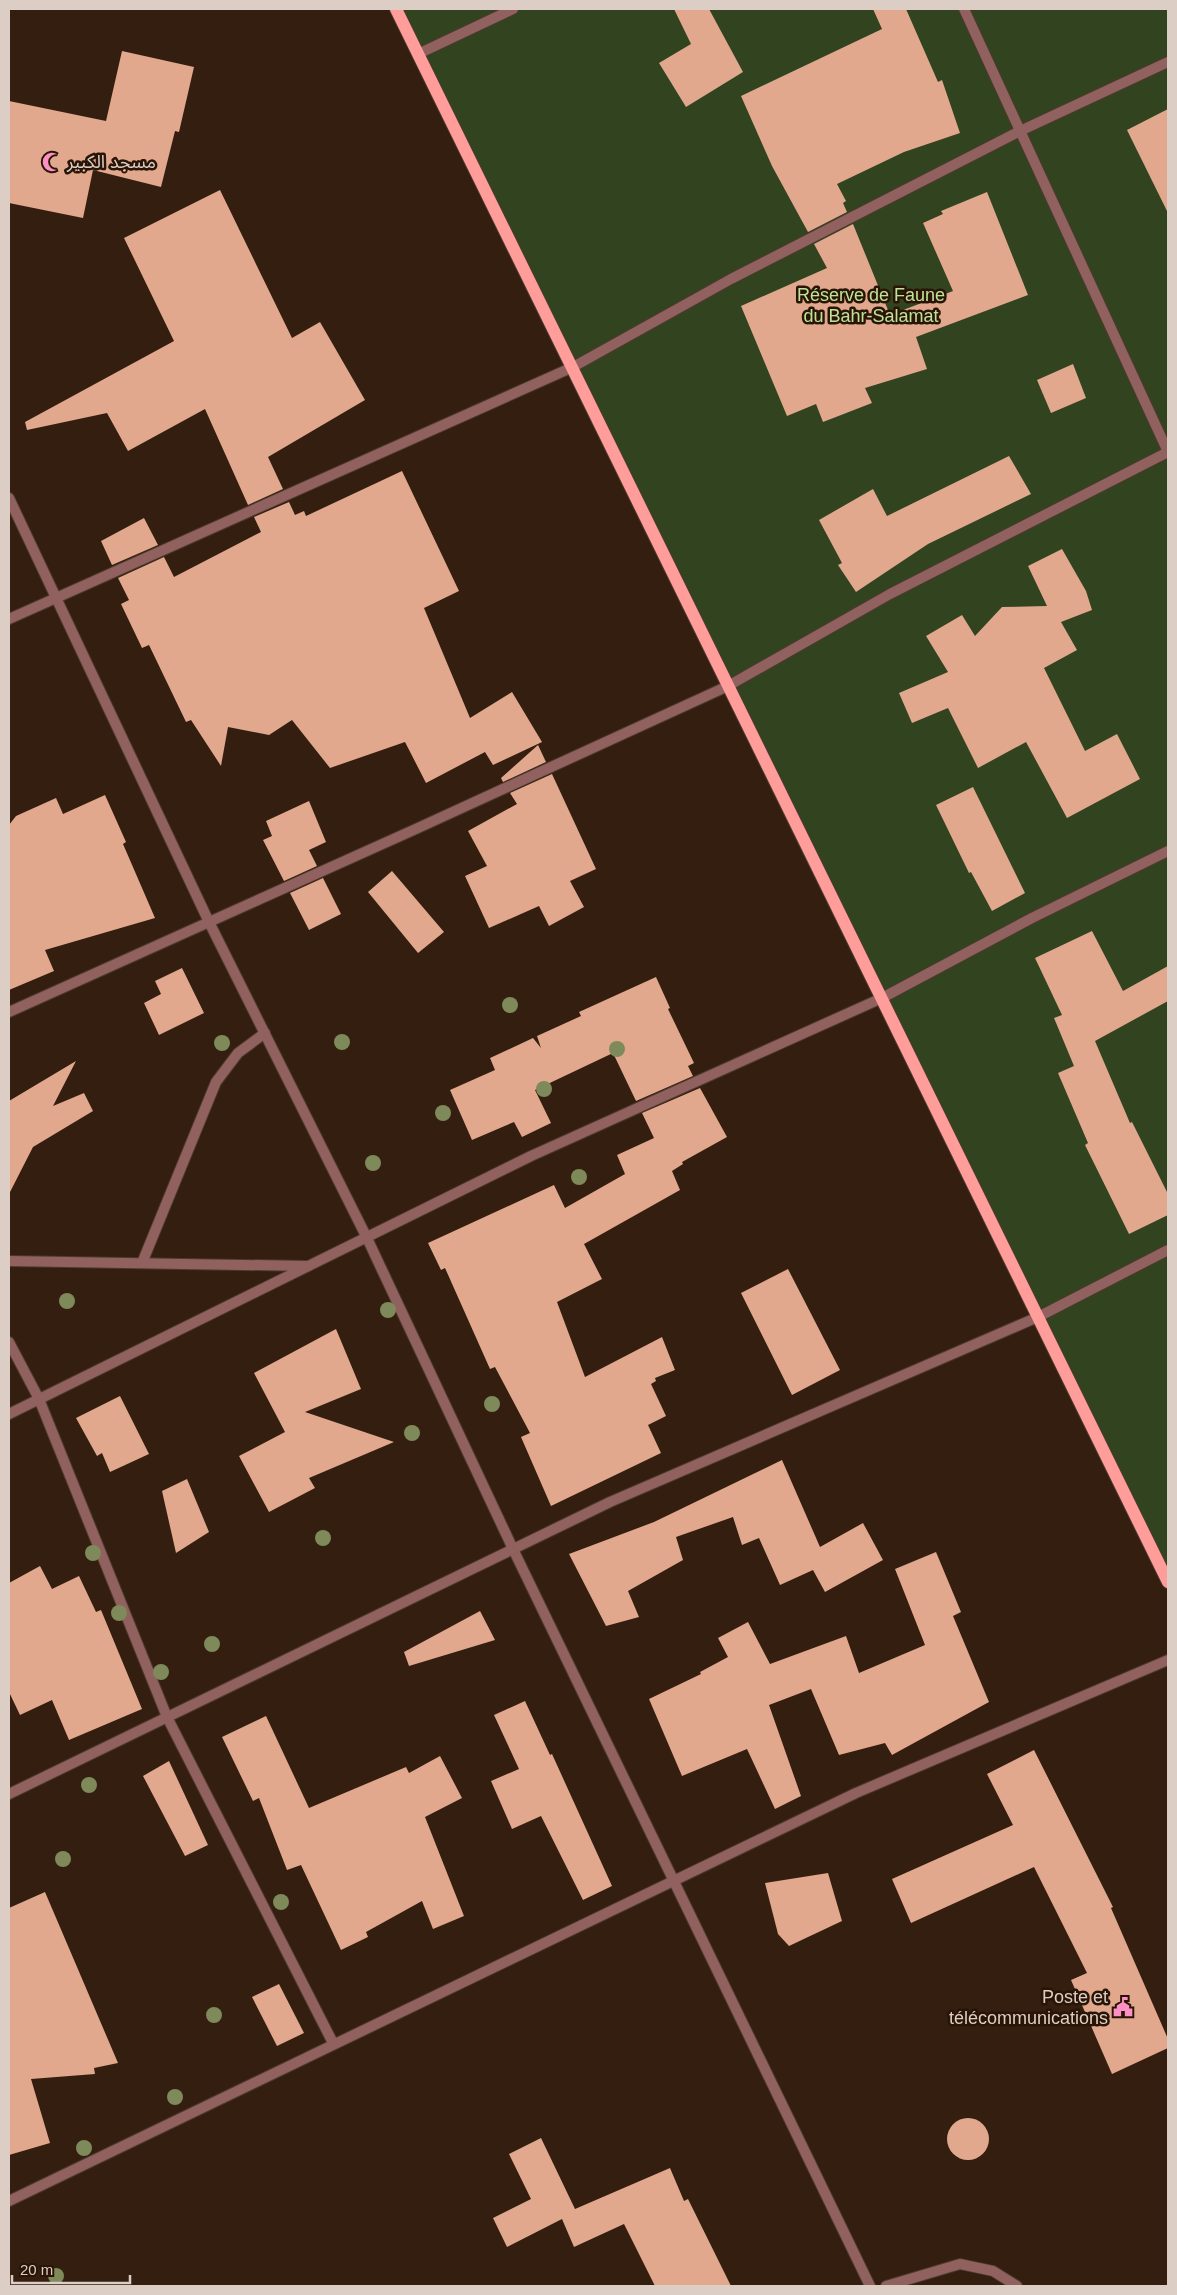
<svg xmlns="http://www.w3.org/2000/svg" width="1177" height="2295" font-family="Helvetica,'Noto Sans Arabic',sans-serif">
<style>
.green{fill:#324320}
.building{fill:#e1a88d}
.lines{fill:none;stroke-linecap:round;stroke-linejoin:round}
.minor-casing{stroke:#4e3a2d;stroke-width:12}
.primary-casing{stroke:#4e3a2d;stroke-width:14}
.minor{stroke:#90615f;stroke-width:10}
.primary{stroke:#fe9d9a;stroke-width:12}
.tree{fill:#7f8a5a}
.labels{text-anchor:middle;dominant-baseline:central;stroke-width:5;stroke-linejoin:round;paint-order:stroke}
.poi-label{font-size:18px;fill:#ddcec5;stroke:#291406;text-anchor:start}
.park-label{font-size:18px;fill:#bde397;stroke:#291406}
</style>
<rect width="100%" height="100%" fill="#331e10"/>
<path class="green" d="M394 9H1168V1577Z"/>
<g class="building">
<path d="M674 9H709L743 72 686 107 659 63 691 44Z"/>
<path d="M873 9H906L938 82 942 80 960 133 904 152 837 184 846 201 843 203 847 212 808 232 772 166 741 96 882 29Z"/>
<path d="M122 51 194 67 179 132 175 131 161 187 93 170 83 218 9 203V101L106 121Z"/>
<path d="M1168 109V213L1127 130Z"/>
<path d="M220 190 292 338 320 322 365 400 268 457 283 489 248 505 205 409 128 451 107 413 27 430 25 422 174 341 124 238Z"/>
<path d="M987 192 1028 295 916 337 927 369 865 388 872 403 823 422 816 404 787 416 741 306 827 268 814 244 853 224 890 315 953 291 923 223 943 214 941 211Z"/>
<path d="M1073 364 1086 398 1051 413 1037 380Z"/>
<path d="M1009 456 1031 494 928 544 856 592 838 565 842 563 819 520 873 489 887 516Z"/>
<path d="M402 471 459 591 424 608 470 718 512 692 542 742 493 765 485 752 426 783 405 742 330 768 292 720 269 735 228 727 221 766 191 720 186 722 149 645 142 648 121 604 129 600 118 578 164 557 174 577 261 532 254 517 289 502 295 515 304 511 306 516Z"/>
<path d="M144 518 158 545 112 565 101 541Z"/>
<path d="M1062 549 1086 591 1092 610 1061 622 1077 650 1044 668 1085 751 1117 734 1140 779 1067 818 1026 742 978 768 948 708 912 723 899 693 948 672 926 636 962 615 975 636 1002 607 1047 606 1028 566Z"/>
<path d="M538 745 546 762 503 782 501 778Z"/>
<path d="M552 774 596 869 570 881 584 907 549 926 539 906 489 928 465 876 487 866 468 831 517 804 510 793Z"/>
<path d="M973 787 1025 893 992 911 971 872 969 873 936 805Z"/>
<path d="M105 795 126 842 123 844 155 918 45 950 54 971 9 990V825L16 816 56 798 63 814Z"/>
<path d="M309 801 326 842 309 850 317 866 284 881 263 840 272 836 266 821Z"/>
<path d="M392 871 444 932 418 953 368 892Z"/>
<path d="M323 878 341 914 309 930 290 893Z"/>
<path d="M1092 931 1123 991 1168 966V1001L1095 1041 1130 1123 1132 1122 1168 1194V1215L1129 1234 1085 1145 1088 1143 1058 1073 1074 1066 1054 1018 1062 1015 1035 958Z"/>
<path d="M182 968 204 1013 159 1035 144 1003 161 994 155 981Z"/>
<path d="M656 977 670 1008 668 1009 694 1063 688 1066 693 1076 636 1101 613 1053 535 1090 551 1123 522 1137 514 1122 472 1140 450 1090 495 1070 490 1058 533 1038 541 1048 537 1036 581 1016 579 1012Z"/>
<path d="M76 1061 53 1106 84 1093 93 1111 33 1147 9 1194V1101Z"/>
<path d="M700 1088 727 1137 682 1162 683 1164 672 1171 680 1190 584 1244 602 1279 557 1302 585 1377 662 1337 675 1370 655 1378 656 1381 651 1384 666 1416 648 1425 661 1453 551 1506 521 1437 530 1433 495 1367 490 1369 445 1268 441 1270 428 1243 554 1185 565 1208 625 1174 617 1155 654 1138 642 1113Z"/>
<path d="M788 1269 840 1370 792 1395 741 1293Z"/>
<path d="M336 1329 361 1389 305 1412 394 1442 309 1478 315 1488 269 1512 239 1456 285 1432 254 1373Z"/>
<path d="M120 1396 149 1454 110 1472 102 1453 97 1456 76 1418Z"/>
<path d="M782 1460 820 1547 863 1523 883 1560 825 1592 813 1570 780 1585 759 1538 742 1545 733 1517 676 1537 683 1560 628 1591 639 1617 606 1626 569 1554 654 1522Z"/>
<path d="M187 1479 209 1532 176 1553 162 1491Z"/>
<path d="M936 1552 961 1612 953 1616 989 1702 892 1755 885 1743 839 1755 811 1689 769 1705 801 1796 775 1809 747 1749 682 1776 649 1699 701 1674 700 1672 728 1657 718 1638 748 1622 770 1664 846 1636 859 1673 925 1645 895 1569Z"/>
<path d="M40 1566 52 1589 79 1576 96 1612 101 1610 142 1709 69 1740 52 1700 20 1715 9 1692V1583Z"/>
<path d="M480 1611 495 1640 409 1666 404 1652Z"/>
<path d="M525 1701 550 1755 552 1754 612 1886 583 1900 541 1816 512 1829 491 1781 519 1769 494 1715Z"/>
<path d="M266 1716 309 1808 406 1767 409 1773 440 1756 462 1798 425 1817 464 1916 433 1929 422 1901 366 1932 368 1937 341 1950 301 1865 287 1870 259 1798 253 1801 222 1737Z"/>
<path d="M1034 1750 1113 1907 1111 1908 1168 2039V2048L1112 2074 1071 1980 1087 1973 1034 1867 911 1923 892 1879 1013 1825 987 1774Z"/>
<path d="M169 1761 208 1845 185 1856 143 1776Z"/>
<path d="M828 1873 842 1921 789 1946 778 1934 765 1883Z"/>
<path d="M45 1892 118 2063 94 2068 95 2074 31 2079 50 2143 9 2155V1908Z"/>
<path d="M279 1984 304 2033 277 2046 252 1997Z"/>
<circle cx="968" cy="2139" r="21"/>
<path d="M541 2138 575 2209 670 2168 684 2201 688 2199 731 2286H655L624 2224 574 2247 562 2219 507 2247 493 2218 531 2199 509 2154Z"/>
</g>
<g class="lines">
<defs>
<g id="minor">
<path d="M418 54 513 9"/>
<path d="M9 498 209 922 367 1238 513 1549 870 2286"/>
<path d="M9 619 573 367 731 279 1020 131 1168 62"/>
<path d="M9 1012 418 828 728 686 890 594 1168 452 964 9"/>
<path d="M9 1261 308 1266"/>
<path d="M142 1263 216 1082 238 1053 265 1033"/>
<path d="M9 1342 39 1399 167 1717 333 2043"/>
<path d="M9 1414 531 1156 882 998 1032 918 1168 851"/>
<path d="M9 1794 610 1502 1038 1317 1168 1250"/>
<path d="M9 2201 856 1793 1168 1660"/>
<path d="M886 2286 960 2264 993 2271 1017 2286"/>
</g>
<path id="primary" d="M396 9 1168 1582"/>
</defs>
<use href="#minor" class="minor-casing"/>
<use href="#primary" class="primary-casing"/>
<use href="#minor" class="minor"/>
<use href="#primary" class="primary"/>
</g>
<g class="tree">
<circle cx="510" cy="1005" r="8"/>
<circle cx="342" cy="1042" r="8"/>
<circle cx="222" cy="1043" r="8"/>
<circle cx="617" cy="1049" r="8"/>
<circle cx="544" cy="1089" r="8"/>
<circle cx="443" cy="1113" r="8"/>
<circle cx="373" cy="1163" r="8"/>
<circle cx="579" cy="1177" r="8"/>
<circle cx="67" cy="1301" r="8"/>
<circle cx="388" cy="1310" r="8"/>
<circle cx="492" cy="1404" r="8"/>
<circle cx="412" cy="1433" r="8"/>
<circle cx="323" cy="1538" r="8"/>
<circle cx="93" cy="1553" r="8"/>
<circle cx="119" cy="1613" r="8"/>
<circle cx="212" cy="1644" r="8"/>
<circle cx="161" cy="1672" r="8"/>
<circle cx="89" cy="1785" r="8"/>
<circle cx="63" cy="1859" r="8"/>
<circle cx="281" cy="1902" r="8"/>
<circle cx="214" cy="2015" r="8"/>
<circle cx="175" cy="2097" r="8"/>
<circle cx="84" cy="2148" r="8"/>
<circle cx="56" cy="2276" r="8"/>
</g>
<defs>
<symbol id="mosque-bare" viewBox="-9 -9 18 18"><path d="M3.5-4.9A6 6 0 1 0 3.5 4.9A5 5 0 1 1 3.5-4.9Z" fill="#fc8fc3" stroke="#291406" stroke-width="2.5" paint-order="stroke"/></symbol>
<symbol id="civic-bare" viewBox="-9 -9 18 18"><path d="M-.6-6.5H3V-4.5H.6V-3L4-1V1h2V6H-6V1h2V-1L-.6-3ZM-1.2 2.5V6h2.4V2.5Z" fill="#fc8fc3" stroke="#291406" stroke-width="2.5" paint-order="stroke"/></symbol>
</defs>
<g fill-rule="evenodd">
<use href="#mosque-bare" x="38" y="148" width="28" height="28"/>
<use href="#civic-bare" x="1109" y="1993" width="28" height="28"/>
</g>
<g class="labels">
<g class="poi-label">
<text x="67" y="162">مسجد الكبير</text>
<text x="1108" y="1997" text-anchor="end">Poste et<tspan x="1108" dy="21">télécommunications</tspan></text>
</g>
<g class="park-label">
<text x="871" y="295">Réserve de Faune<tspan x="871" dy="21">du Bahr-Salamat</tspan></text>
</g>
</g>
<rect width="1177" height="2295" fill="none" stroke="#ddcec5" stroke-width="20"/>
<path d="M12 2275v8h118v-8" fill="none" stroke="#ddcec5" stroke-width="2.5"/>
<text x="20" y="2275" font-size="15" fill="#ddcec5" stroke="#291406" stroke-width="4" paint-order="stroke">20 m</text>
</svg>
